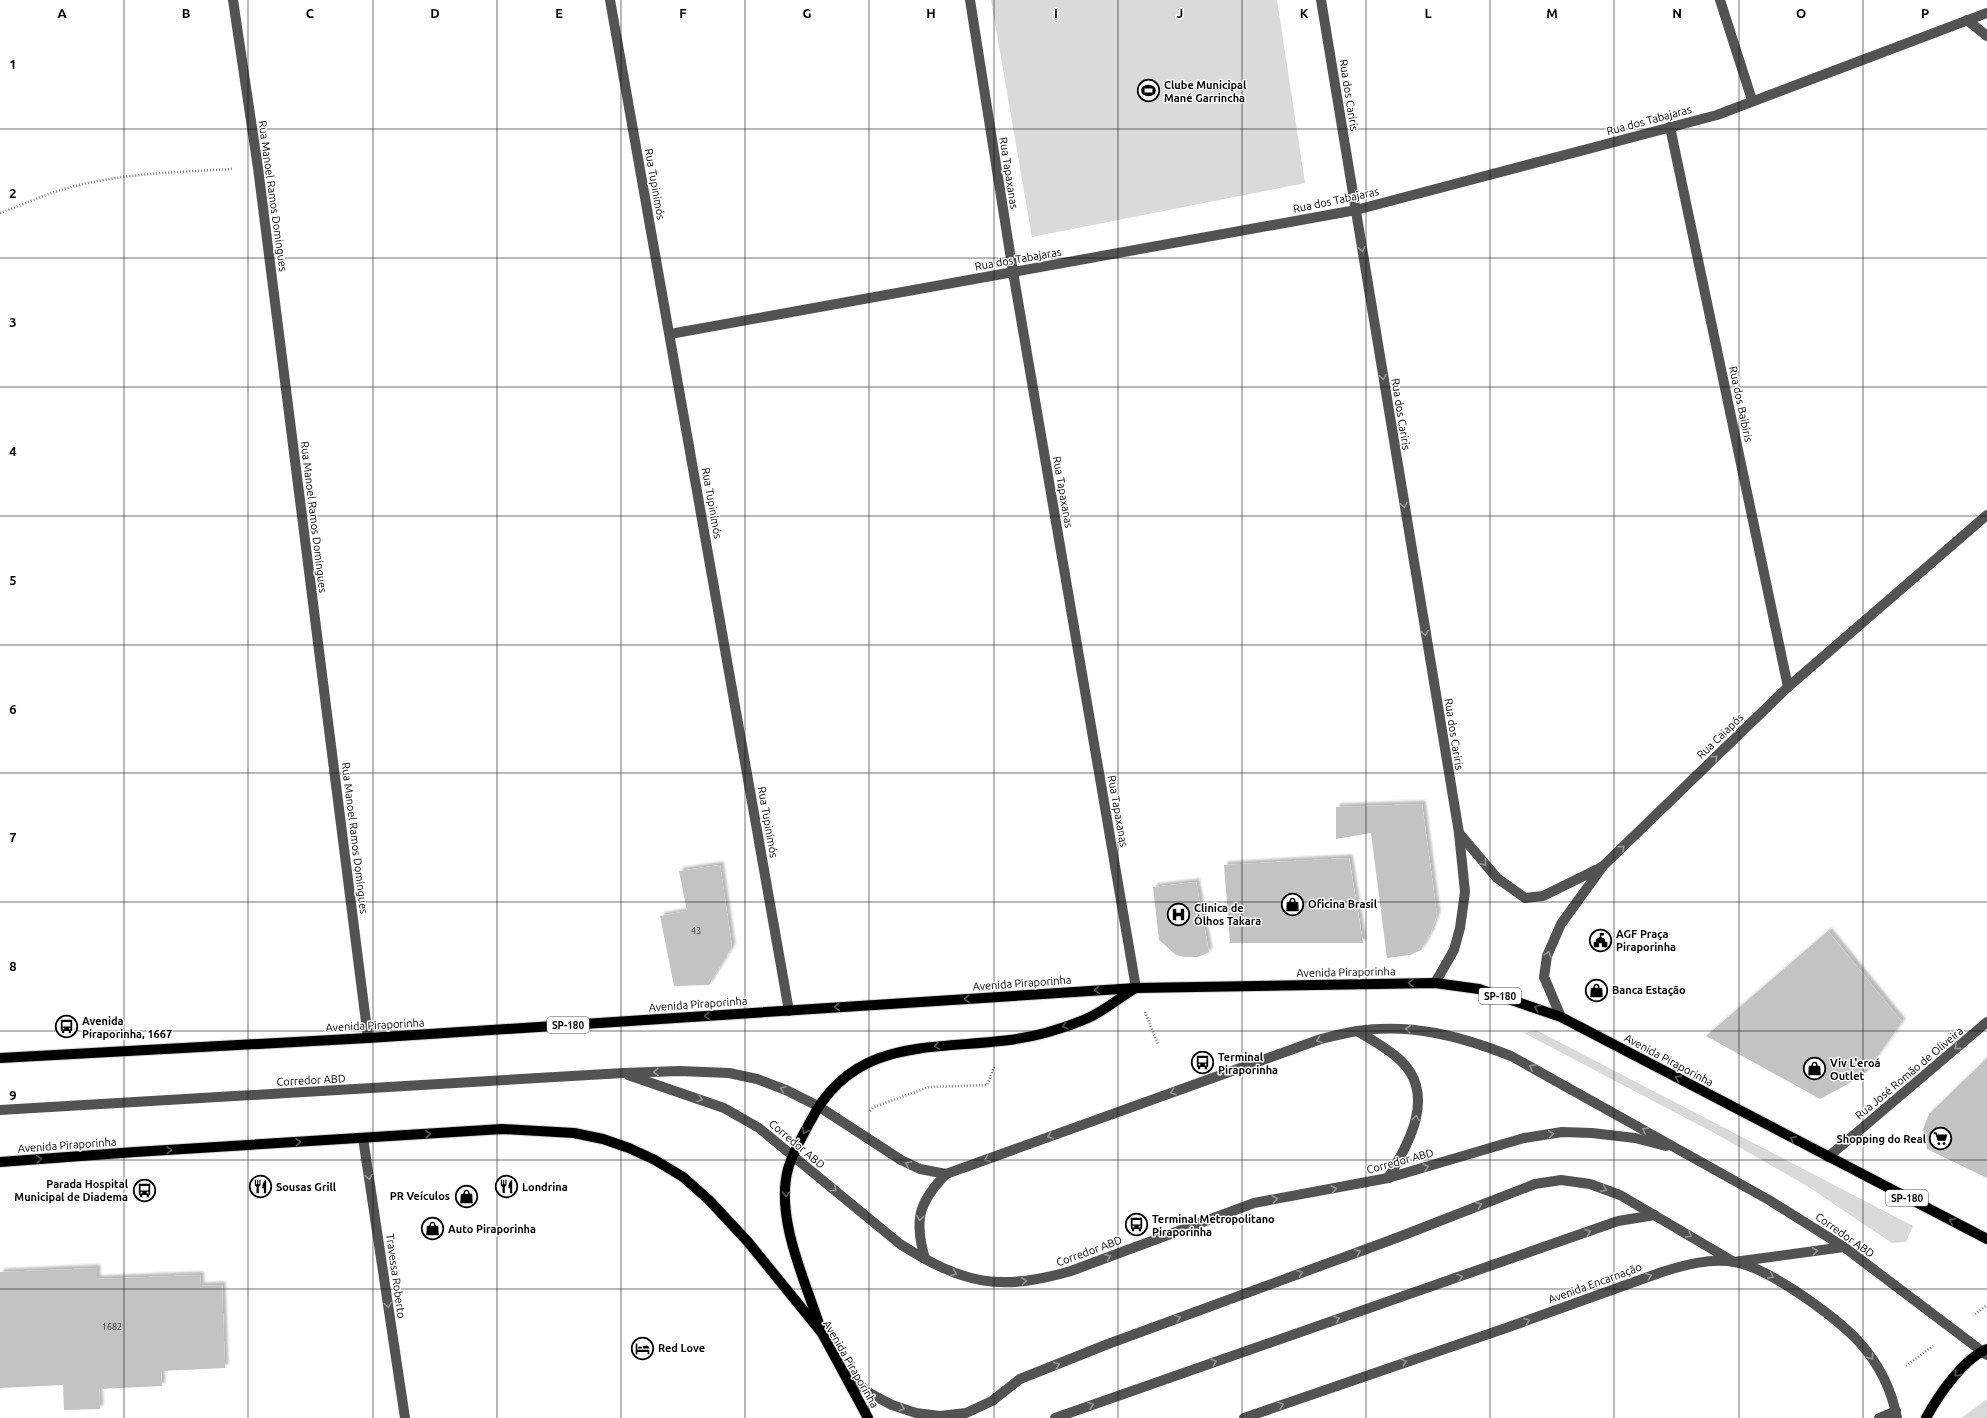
<svg xmlns="http://www.w3.org/2000/svg" width="1987" height="1418" font-family="Ubuntu,sans-serif">
<style>
.green{fill:#dadada}
.building{fill:#c3c3c3;filter:url(#shadow)}
.lines{fill:none;stroke-linecap:round;stroke-linejoin:round}
.major-casing{stroke:#dbdbdb;stroke-width:12}
.path{stroke:#757575;stroke-width:2.5;stroke-dasharray:1 2;stroke-linecap:butt}
.minor{stroke:#535353;stroke-width:10}
.major{stroke:#000;stroke-width:10}
.oneway{stroke:#989898}
.oneway2{stroke:#595959}
.grid{fill:none;stroke:#000;stroke-width:1;stroke-opacity:0.55}
.labels{text-anchor:middle;dominant-baseline:central;stroke-width:3;stroke-linejoin:round;paint-order:stroke}
.number-label{font-size:9px;fill:#313131}
.shield{fill:#fff;stroke:#4c4c4c;stroke-width:1}
.shield-label{font-size:10px;font-weight:bold;fill:#000}
.poi-label{font-size:11px;font-weight:bold;fill:#000;stroke:#fff;text-anchor:start}
.street-label{font-size:11px;fill:#000;stroke:#fff}
.grid-label{font-size:13px;text-anchor:middle;font-weight:bold;fill:#000;stroke:#fff;stroke-width:3;stroke-linejoin:round;paint-order:stroke}
</style>
<defs>
<filter id="shadow"><feDropShadow dx="3.5" dy="-3.5" stdDeviation="1" flood-color="#0004"/></filter>
</defs>
<rect width="100%" height="100%" fill="#fff"/>
<g class="green">
<path d="M991 0H1277L1305 183 1032 237Z"/>
<path d="M1536 1030 1913 1226 1906 1242 1892 1243 1807 1186 1716 1134 1524 1033Z"/>
<path d="M1987 1399V1418H1961Z"/>
</g>
<g class="building">
<path d="M1422 804 1437 915 1431 932 1421 950 1410 955 1387 958 1371 833 1336 839V807Z"/>
<path d="M1349 858 1363 943H1230L1224 865Z"/>
<path d="M720 865 732 947 709 985 674 986 660 916 687 911 679 871Z"/>
<path d="M1196 882 1209 952 1198 957H1185L1176 955 1159 940 1153 887Z"/>
<path d="M1828 931 1902 1022 1864 1075 1820 1099 1706 1036Z"/>
<path d="M1987 1058V1178L1927 1149 1923 1129 1929 1114Z"/>
<path d="M97 1268V1279L200 1275 201 1286 222 1285 225 1368 161 1371 162 1386 99 1389 100 1409 64 1410 63 1385 0 1388V1272Z"/>
</g>
<g class="lines">
<defs>
<g id="major">
<path d="M0 1058 368 1038 1136 988 1435 983 1479 989 1561 1017 1987 1239"/>
<path d="M0 1162 135 1152 502 1129 574 1133 603 1139 629 1148 655 1160 683 1177 709 1200 748 1242 822 1333 868 1418"/>
<path d="M820 1327C805 1280 775 1218 788 1169 793 1152 802 1137 810 1122 860 1023 958 1057 1045 1033 1059 1029 1075 1024 1088 1018 1104 1011 1119 998 1134 989"/>
<path d="M1926 1418C1938 1396 1963 1359 1987 1349"/>
</g>
</defs>
<use href="#major" class="major-casing"/>
<g class="path">
<path d="M0 213C25 204 50 192 75 186 127 173 180 172 233 169"/>
<path d="M1145 1012 1158 1044"/>
<path d="M870 1111 874 1107 929 1087 987 1085 994 1067"/>
<path d="M1975 1314 1987 1305"/>
<path d="M1906 1366 1933 1346"/>
</g>
<g class="minor">
<path d="M233 0 258 168 368 1038"/>
<path d="M610 0 789 1011"/>
<path d="M970 0 1013 272 1136 988"/>
<path d="M1321 0 1459 833 1465 892 1460 928 1454 950 1435 983"/>
<path d="M1720 0 1752 100"/>
<path d="M1967 20 1987 36"/>
<path d="M1670 127 1788 687"/>
<path d="M670 334 1356 210 1717 115 1987 13"/>
<path d="M1459 833 1497 878 1525 898 1543 896 1602 867"/>
<path d="M1561 1017 1544 977 1547 956 1561 924 1603 866 1788 687 1987 515"/>
<path d="M1357 1031C1372 1040 1387 1048 1400 1060 1437 1094 1409 1144 1388 1178"/>
<path d="M628 1075 724 1108 759 1128 900 1244C963 1284 999 1292 1071 1271L1254 1203 1388 1178 1524 1138 1562 1132 1592 1133 1635 1138 1666 1146"/>
<path d="M0 1110 623 1073 679 1071 729 1073 757 1079 786 1090 818 1106 901 1160 920 1169 946 1174 1321 1039C1333 1036 1345 1033 1357 1031 1411 1023 1461 1036 1511 1056L1769 1200 1844 1247 1987 1355"/>
<path d="M363 1138 405 1418"/>
<path d="M1828 1157 1987 1022"/>
<path d="M925 1259C914 1220 918 1203 946 1174"/>
<path d="M845 1374 871 1394 892 1405 916 1413 940 1416 966 1413 992 1401 1020 1379 1108 1344 1391 1240 1535 1184 1561 1180 1590 1184 1620 1195 1734 1262 1844 1247"/>
<path d="M1055 1418 1618 1221 1655 1215"/>
<path d="M1244 1418 1506 1328 1662 1272C1684 1265 1710 1258 1734 1262 1754 1265 1777 1279 1794 1290 1844 1323 1885 1355 1897 1418"/>
<path d="M1879 1418 1896 1411"/>
</g>
<use href="#major" class="major"/>
</g>
<defs><path id="oneway-chevron" d="M-2-3.5L2.5 0L-2 3.5" fill="none" stroke-width="1.6" stroke-linecap="round" stroke-linejoin="round"/></defs>
<g class="oneway">
<use href="#oneway-chevron" transform="translate(1362 249) rotate(81)"/>
<use href="#oneway-chevron" transform="translate(1383 377) rotate(81)"/>
<use href="#oneway-chevron" transform="translate(1404 505) rotate(81)"/>
<use href="#oneway-chevron" transform="translate(1425 633) rotate(81)"/>
<use href="#oneway-chevron" transform="translate(1715 758) rotate(-44)"/>
<use href="#oneway-chevron" transform="translate(1622 848) rotate(-44)"/>
<use href="#oneway-chevron" transform="translate(1484 863) rotate(50)"/>
<use href="#oneway-chevron" transform="translate(1548 954) rotate(-72)"/>
<use href="#oneway-chevron" transform="translate(1408 1029) rotate(-174)"/>
<use href="#oneway-chevron" transform="translate(1319 1040) rotate(162)"/>
<use href="#oneway-chevron" transform="translate(1957 1047) rotate(140)"/>
<use href="#oneway-chevron" transform="translate(1532 1067) rotate(-151)"/>
<use href="#oneway-chevron" transform="translate(656 1072) rotate(177)"/>
<use href="#oneway-chevron" transform="translate(783 1089) rotate(-158)"/>
<use href="#oneway-chevron" transform="translate(1173 1092) rotate(160)"/>
<use href="#oneway-chevron" transform="translate(700 1099) rotate(19)"/>
<use href="#oneway-chevron" transform="translate(1416 1118) rotate(-82)"/>
<use href="#oneway-chevron" transform="translate(1645 1130) rotate(-151)"/>
<use href="#oneway-chevron" transform="translate(1551 1134) rotate(-8)"/>
<use href="#oneway-chevron" transform="translate(1050 1136) rotate(160)"/>
<use href="#oneway-chevron" transform="translate(987 1159) rotate(160)"/>
<use href="#oneway-chevron" transform="translate(908 1164) rotate(-155)"/>
<use href="#oneway-chevron" transform="translate(1426 1167) rotate(-16)"/>
<use href="#oneway-chevron" transform="translate(369 1177) rotate(81)"/>
<use href="#oneway-chevron" transform="translate(834 1189) rotate(39)"/>
<use href="#oneway-chevron" transform="translate(1334 1189) rotate(-11)"/>
<use href="#oneway-chevron" transform="translate(1604 1189) rotate(21)"/>
<use href="#oneway-chevron" transform="translate(1275 1199) rotate(-11)"/>
<use href="#oneway-chevron" transform="translate(1479 1205) rotate(-22)"/>
<use href="#oneway-chevron" transform="translate(920 1218) rotate(96)"/>
<use href="#oneway-chevron" transform="translate(1588 1232) rotate(-20)"/>
<use href="#oneway-chevron" transform="translate(1689 1235) rotate(31)"/>
<use href="#oneway-chevron" transform="translate(1815 1251) rotate(-8)"/>
<use href="#oneway-chevron" transform="translate(1358 1252) rotate(-20)"/>
<use href="#oneway-chevron" transform="translate(1108 1257) rotate(-21)"/>
<use href="#oneway-chevron" transform="translate(954 1273) rotate(21)"/>
<use href="#oneway-chevron" transform="translate(1300 1273) rotate(-20)"/>
<use href="#oneway-chevron" transform="translate(1649 1276) rotate(-20)"/>
<use href="#oneway-chevron" transform="translate(1771 1276) rotate(25)"/>
<use href="#oneway-chevron" transform="translate(1460 1277) rotate(-19)"/>
<use href="#oneway-chevron" transform="translate(1024 1281) rotate(-8)"/>
<use href="#oneway-chevron" transform="translate(388 1305) rotate(82)"/>
<use href="#oneway-chevron" transform="translate(1178 1318) rotate(-20)"/>
<use href="#oneway-chevron" transform="translate(1337 1319) rotate(-19)"/>
<use href="#oneway-chevron" transform="translate(1527 1321) rotate(-20)"/>
<use href="#oneway-chevron" transform="translate(1871 1357) rotate(55)"/>
<use href="#oneway-chevron" transform="translate(1214 1362) rotate(-19)"/>
<use href="#oneway-chevron" transform="translate(1404 1362) rotate(-18)"/>
<use href="#oneway-chevron" transform="translate(1057 1365) rotate(-22)"/>
<use href="#oneway-chevron" transform="translate(1091 1405) rotate(-20)"/>
<use href="#oneway-chevron" transform="translate(1281 1405) rotate(-19)"/>
<use href="#oneway-chevron" transform="translate(902 1408) rotate(19)"/>
</g>
<g class="oneway2">
<use href="#oneway-chevron" transform="translate(1411 983) rotate(179)"/>
<use href="#oneway-chevron" transform="translate(1097 990) rotate(176)"/>
<use href="#oneway-chevron" transform="translate(967 999) rotate(176)"/>
<use href="#oneway-chevron" transform="translate(837 1007) rotate(176)"/>
<use href="#oneway-chevron" transform="translate(1537 1008) rotate(-161)"/>
<use href="#oneway-chevron" transform="translate(707 1016) rotate(176)"/>
<use href="#oneway-chevron" transform="translate(1065 1026) rotate(161)"/>
<use href="#oneway-chevron" transform="translate(937 1046) rotate(171)"/>
<use href="#oneway-chevron" transform="translate(1678 1078) rotate(-152)"/>
<use href="#oneway-chevron" transform="translate(805 1131) rotate(117)"/>
<use href="#oneway-chevron" transform="translate(428 1134) rotate(-4)"/>
<use href="#oneway-chevron" transform="translate(1793 1139) rotate(-152)"/>
<use href="#oneway-chevron" transform="translate(298 1142) rotate(-3)"/>
<use href="#oneway-chevron" transform="translate(169 1150) rotate(-3)"/>
<use href="#oneway-chevron" transform="translate(39 1159) rotate(-4)"/>
<use href="#oneway-chevron" transform="translate(786 1194) rotate(90)"/>
<use href="#oneway-chevron" transform="translate(1952 1221) rotate(-153)"/>
<use href="#oneway-chevron" transform="translate(1957 1374) rotate(133)"/>
</g>
<path class="grid" d="M124 0V1418M248 0V1418M373 0V1418M497 0V1418M621 0V1418M745 0V1418M869 0V1418M994 0V1418M1118 0V1418M1242 0V1418M1366 0V1418M1490 0V1418M1614 0V1418M1739 0V1418M1863 0V1418M0 129H1987M0 258H1987M0 387H1987M0 516H1987M0 645H1987M0 773H1987M0 902H1987M0 1031H1987M0 1160H1987M0 1289H1987"/>
<defs>
<symbol id="stadium-ring" viewBox="-11 -11 22 22"><circle r="9.5" fill="#fff" stroke="#000" stroke-width="1.5"/><path d="M0-5a6.5 5 0 1 0 0 10a6.5 5 0 1 0 0-10ZM-3.5-1.8h7v3.6h-7Z" fill="#000"/></symbol>
<symbol id="shop-ring" viewBox="-11 -11 22 22"><circle r="9.5" fill="#fff" stroke="#000" stroke-width="1.5"/><path d="M-5-2.5h2.3a2.7 3.5 0 0 1 5.4 0H5L5.5 6h-11ZM-1.5-2.5h3a1.5 2.3 0 0 0-3 0Z" fill="#000"/></symbol>
<symbol id="hospital-ring" viewBox="-11 -11 22 22"><circle r="9.5" fill="#fff" stroke="#000" stroke-width="1.5"/><path d="M-5-5h3v3.5h4V-5h3V5h-3V1.5h-4V5h-3Z" fill="#000"/></symbol>
<symbol id="civic-ring" viewBox="-11 -11 22 22"><circle r="9.5" fill="#fff" stroke="#000" stroke-width="1.5"/><path d="M-.6-6.5H3V-4.5H.6V-3L4-1V1h2V6H-6V1h2V-1L-.6-3ZM-1.2 2.5V6h2.4V2.5Z" fill="#000"/></symbol>
<symbol id="bus-ring" viewBox="-11 -11 22 22"><circle r="9.5" fill="#fff" stroke="#000" stroke-width="1.5"/><path d="M-5-6H5V4H4V6H2V4H-2V6H-4V4H-5ZM-3.5-4V0h7V-4ZM-3.5 1.2v1.5H-2V1.2ZM2 1.2v1.5H3.5V1.2Z" fill="#000"/></symbol>
<symbol id="supermarket-ring" viewBox="-11 -11 22 22"><circle r="9.5" fill="#fff" stroke="#000" stroke-width="1.5"/><path d="M-6-5.5h2.5l.6 2H6L4.5 2H-2.5L-4.4-4H-6ZM-1.5 3.2a1.3 1.3 0 1 0 .1 0ZM3 3.2a1.3 1.3 0 1 0 .1 0Z" fill="#000"/></symbol>
<symbol id="restaurant-ring" viewBox="-11 -11 22 22"><circle r="9.5" fill="#fff" stroke="#000" stroke-width="1.5"/><path d="M-5-6h1v4h1v-4h1v4h1v-4h1v5L-1.5 .5V6h-2V.5L-5-1ZM5-6V6H3V1.5H1.5Q1.5-4 5-6Z" fill="#000"/></symbol>
<symbol id="hotel-ring" viewBox="-11 -11 22 22"><circle r="9.5" fill="#fff" stroke="#000" stroke-width="1.5"/><path d="M-6-4.5h1.5V1H6V5H4.5V3h-9V5H-6ZM-4 0a1.8 1.8 0 1 1 3.6 0ZM.5 0V-2.5h3Q6-2.5 6 0Z" fill="#000"/></symbol>
</defs>
<g fill-rule="evenodd">
<use href="#stadium-ring" x="1136" y="78" width="25" height="25"/>
<use href="#shop-ring" x="1280" y="892" width="25" height="25"/>
<use href="#hospital-ring" x="1166" y="902" width="25" height="25"/>
<use href="#civic-ring" x="1588" y="928" width="25" height="25"/>
<use href="#shop-ring" x="1584" y="978" width="25" height="25"/>
<use href="#bus-ring" x="54" y="1014" width="25" height="25"/>
<use href="#bus-ring" x="1190" y="1050" width="25" height="25"/>
<use href="#shop-ring" x="1802" y="1056" width="25" height="25"/>
<use href="#supermarket-ring" x="1928" y="1126" width="25" height="25"/>
<use href="#restaurant-ring" x="248" y="1174" width="25" height="25"/>
<use href="#restaurant-ring" x="494" y="1174" width="25" height="25"/>
<use href="#bus-ring" x="132" y="1178" width="25" height="25"/>
<use href="#shop-ring" x="454" y="1184" width="25" height="25"/>
<use href="#bus-ring" x="1124" y="1212" width="25" height="25"/>
<use href="#shop-ring" x="420" y="1216" width="25" height="25"/>
<use href="#hotel-ring" x="630" y="1336" width="25" height="25"/>
</g>
<g class="labels">
<g class="number-label">
<text x="696" y="931">43</text>
<text x="112" y="1327">1682</text>
</g>
<g class="shield">
<rect x="1479" y="988" width="42" height="16" rx="3"/>
<rect x="547" y="1017" width="42" height="16" rx="3"/>
<rect x="1886" y="1190" width="42" height="16" rx="3"/>
</g>
<g class="shield-label">
<text x="1500" y="996">SP-180</text>
<text x="568" y="1025">SP-180</text>
<text x="1907" y="1198">SP-180</text>
</g>
<g class="poi-label">
<text x="1164" y="85">Clube Municipal<tspan x="1164" dy="13">Mané Garrincha</tspan></text>
<text x="1308" y="904">Oficina Brasil</text>
<text x="1194" y="908">Clinica de<tspan x="1194" dy="13">Ólhos Takara</tspan></text>
<text x="1616" y="934">AGF Praça<tspan x="1616" dy="13">Piraporinha</tspan></text>
<text x="1612" y="990">Banca Estação</text>
<text x="82" y="1021">Avenida<tspan x="82" dy="13">Piraporinha, 1667</tspan></text>
<text x="1218" y="1057">Terminal<tspan x="1218" dy="13">Piraporinha</tspan></text>
<text x="1830" y="1063">Viv L'eroá<tspan x="1830" dy="13">Outlet</tspan></text>
<text x="1926" y="1139" text-anchor="end">Shopping do Real</text>
<text x="128" y="1184" text-anchor="end">Parada Hospital<tspan x="128" dy="13">Municipal de Diadema</tspan></text>
<text x="276" y="1187">Sousas Grill</text>
<text x="522" y="1187">Londrina</text>
<text x="450" y="1196" text-anchor="end">PR Veículos</text>
<text x="1152" y="1219">Terminal Metropolitano<tspan x="1152" dy="13">Piraporinha</tspan></text>
<text x="448" y="1229">Auto Piraporinha</text>
<text x="658" y="1348">Red Love</text>
</g>
<g class="street-label">
<text transform="translate(1349 95) rotate(81)">Rua dos Cariris</text>
<text transform="translate(1649 120) rotate(-15)">Rua dos Tabajaras</text>
<text transform="translate(1009 173) rotate(81)">Rua Tapaxanas</text>
<text transform="translate(655 184) rotate(80)">Rua Tupinimós</text>
<text transform="translate(273 196) rotate(82)">Rua Manoel Ramos Domingues</text>
<text transform="translate(1336 200) rotate(-12)">Rua dos Tabajaras</text>
<text transform="translate(1018 259) rotate(-10)">Rua dos Tabajaras</text>
<text transform="translate(1741 404) rotate(78)">Rua dos Baibiris</text>
<text transform="translate(1401 414) rotate(81)">Rua dos Cariris</text>
<text transform="translate(1063 492) rotate(80)">Rua Tapaxanas</text>
<text transform="translate(712 503) rotate(80)">Rua Tupinimós</text>
<text transform="translate(314 517) rotate(83)">Rua Manoel Ramos Domingues</text>
<text transform="translate(1454 734) rotate(81)">Rua dos Cariris</text>
<text transform="translate(1720 736) rotate(-44)">Rua Caiapós</text>
<text transform="translate(1118 811) rotate(80)">Rua Tapaxanas</text>
<text transform="translate(768 822) rotate(80)">Rua Tupinimós</text>
<text transform="translate(355 838) rotate(83)">Rua Manoel Ramos Domingues</text>
<text transform="translate(1346 972) rotate(-1)">Avenida Piraporinha</text>
<text transform="translate(1022 983) rotate(-4)">Avenida Piraporinha</text>
<text transform="translate(698 1004) rotate(-4)">Avenida Piraporinha</text>
<text transform="translate(375 1025) rotate(-3)">Avenida Piraporinha</text>
<text transform="translate(1669 1060) rotate(28)">Avenida Piraporinha</text>
<text transform="translate(1909 1073) rotate(-40)">Rua José Romão de Oliveira</text>
<text transform="translate(311 1080) rotate(-3)">Corredor ABD</text>
<text transform="translate(797 1144) rotate(40)">Corredor ABD</text>
<text transform="translate(67 1145) rotate(-4)">Avenida Piraporinha</text>
<text transform="translate(1400 1161) rotate(-15)">Corredor ABD</text>
<text transform="translate(1845 1235) rotate(35)">Corredor ABD</text>
<text transform="translate(1089 1251) rotate(-20)">Corredor ABD</text>
<text transform="translate(396 1276) rotate(82)">Travessa Roberto</text>
<text transform="translate(1595 1283) rotate(-20)">Avenida Encarnação</text>
<text transform="translate(851 1364) rotate(60)">Avenida Piraporinha</text>
</g>
</g>
<g class="grid-label">
<text x="62" y="18">A</text>
<text x="186" y="18">B</text>
<text x="310" y="18">C</text>
<text x="435" y="18">D</text>
<text x="559" y="18">E</text>
<text x="683" y="18">F</text>
<text x="807" y="18">G</text>
<text x="931" y="18">H</text>
<text x="1056" y="18">I</text>
<text x="1180" y="18">J</text>
<text x="1304" y="18">K</text>
<text x="1428" y="18">L</text>
<text x="1552" y="18">M</text>
<text x="1677" y="18">N</text>
<text x="1801" y="18">O</text>
<text x="1925" y="18">P</text>
<text x="13" y="69">1</text>
<text x="13" y="198">2</text>
<text x="13" y="327">3</text>
<text x="13" y="456">4</text>
<text x="13" y="585">5</text>
<text x="13" y="714">6</text>
<text x="13" y="842">7</text>
<text x="13" y="971">8</text>
<text x="13" y="1100">9</text>
</g>
</svg>
